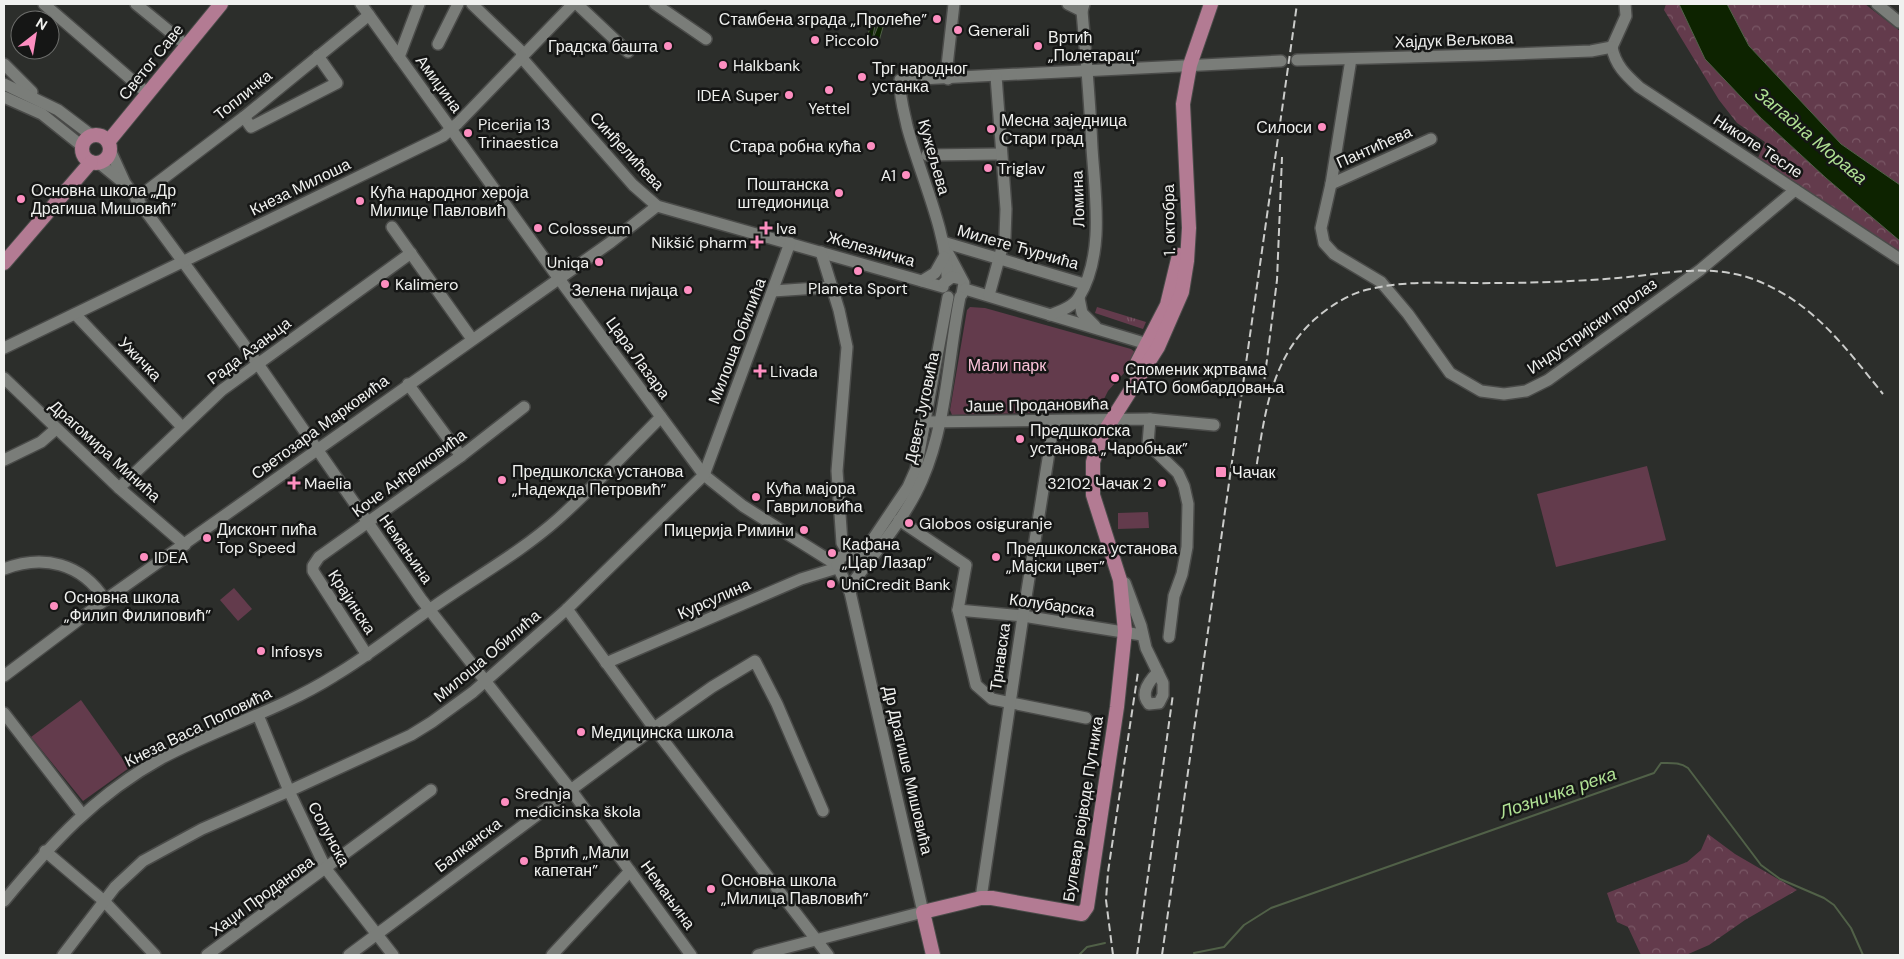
<svg xmlns="http://www.w3.org/2000/svg" width="1904" height="959" font-family="'DM Sans',sans-serif">
<style>
.grass{fill:url(#grass-tufts)}
.forest{fill:url(#forest-crowns)}
.park{fill:#633b4c}
.water{fill:#0d2300;stroke:#516148}
.lines{fill:none;stroke-linecap:round;stroke-linejoin:round}
.stream{stroke:#516148;stroke-width:2}
.minor-casing{stroke:#4a4b49;stroke-width:14}
.major-casing{stroke:#4a4b49;stroke-width:16}
.minor{stroke:#7a7d79;stroke-width:11}
.major{stroke:#b37b93;stroke-width:14}
.rail{stroke:#cbccca;stroke-width:2;stroke-dasharray:8 4;stroke-linecap:butt}
.poi-dot{fill:#fd8ec0;stroke:#151615;stroke-width:2}
.labels{text-anchor:middle;dominant-baseline:central;stroke-width:5;stroke-linejoin:round;paint-order:stroke}
.poi-label{font-size:16px;fill:#f0f1ef;stroke:#151615;text-anchor:start}
.street-label{font-size:16px;fill:#f0f1ef;stroke:#151615}
.park-label{font-size:16px;fill:#fbc3da;stroke:#151615}
.water-label{font-size:18px;font-style:italic;fill:#b0e194;stroke:#151615}
</style>
<defs>
<pattern id="grass-tufts" width="24" height="20" patternUnits="userSpaceOnUse" patternTransform="scale(1.25)"><rect width="24" height="20" fill="#633b4c"/><path d="M3 7l-1-3M5 7V3M7 7l1-3M15 17l-1-3M17 17v-4M19 17l1-3" fill="none" stroke="#7a5866"/></pattern>
<pattern id="forest-crowns" width="20" height="18" patternUnits="userSpaceOnUse" patternTransform="scale(1.25)"><rect width="20" height="18" fill="#633b4c"/><path d="M2 6a3 3 0 1 1 6 0M12 15a3 3 0 1 1 6 0" fill="none" stroke="#7a5866"/></pattern>
</defs>
<rect width="100%" height="100%" fill="#2c2e2b"/>
<path class="grass" d="M1097 307 1146 322 1143 329 1095 313Z"/>
<g class="forest">
<path d="M1666 4H1679L1705 59 1761 118 1826 178 1900 241V257L1757 160 1765 142 1737 123 1719 100 1664 10Z"/>
<path d="M1727 4H1865L1900 31V185L1841 144 1749 46Z"/>
<path d="M1708 834 1735 854 1797 890 1745 920 1709 945 1686 955H1641L1628 927 1617 922 1607 893 1687 862 1701 850Z"/>
</g>
<g class="park">
<path d="M970 307 985 308 1131 349 1136 353 1133 363 1108 391 1098 411 952 415 950 410 967 310Z"/>
<path d="M1647 466 1666 540 1556 567 1537 494Z"/>
<path d="M1148 512 1149 528 1118 529V513Z"/>
<path d="M234 588 252 609 238 621 220 600Z"/>
<path d="M81 700 129 768 83 801 31 737Z"/>
</g>
<g class="water">
<path d="M1679 4H1727L1749 46 1841 144 1900 185V241L1826 178 1761 118 1705 59Z"/>
<path d="M871 24 875 25 873 36H874L878 26 883 27 877 48 865 45Z"/>
</g>
<g class="lines">
<g class="stream">
<path d="M1194 953 1224 947 1244 925 1271 908 1654 773 1661 763C1671 763 1680 762 1688 768L1761 865 1780 879 1824 898 1834 905 1851 928 1863 955"/>
<path d="M1079 955 1087 947 1105 943"/>
</g>
<defs>
<g id="minor">
<path d="M44 4 148 94"/>
<path d="M136 4 180 40"/>
<path d="M361 4 554 272 704 475 743 506 837 565"/>
<path d="M472 4 524 54"/>
<path d="M577 4 628 52"/>
<path d="M655 4 706 39"/>
<path d="M1068 4 1082 11"/>
<path d="M1877 4 1899 22"/>
<path d="M438 44 458 4"/>
<path d="M1612 47C1615 65 1626 75 1639 87L1900 259"/>
<path d="M1612 47 1626 16 1625 4"/>
<path d="M399 57 419 4"/>
<path d="M521 57 633 185 657 206 943 287"/>
<path d="M1351 59 1331 184 1321 228 1324 243 1334 254 1381 282 1408 314 1450 373 1481 391 1504 394 1526 391 1548 380 1700 270 1795 190"/>
<path d="M1297 60 1483 55 1591 51 1612 47"/>
<path d="M4 64 32 92"/>
<path d="M948 79 947 66 954 4"/>
<path d="M4 84 58 110 91 135"/>
<path d="M4 97 42 114 82 146"/>
<path d="M244 117 251 127 337 83 318 56"/>
<path d="M110 150 125 183 251 354 421 599 571 790 691 955"/>
<path d="M927 155 1001 154"/>
<path d="M98 162 120 180"/>
<path d="M1331 184 1431 139"/>
<path d="M136 199 244 117 369 15"/>
<path d="M392 227 472 339"/>
<path d="M943 242 1084 284"/>
<path d="M821 252 839 310 847 347 837 471 842 543 848 553"/>
<path d="M948 253 964 283 962 294"/>
<path d="M947 279C948 234 919 172 907 126 904 111 899 96 900 80L1281 61"/>
<path d="M922 281 935 273 944 257"/>
<path d="M944 283 952 277 961 279"/>
<path d="M965 289 1154 346"/>
<path d="M773 291 832 287"/>
<path d="M989 295 1005 237 1006 209 996 76"/>
<path d="M1079 298 1082 313 1095 326"/>
<path d="M75 314 182 427"/>
<path d="M1050 315C1060 311 1073 307 1079 297 1105 254 1095 195 1092 148 1090 102 1086 56 1082 11L1084 4"/>
<path d="M4 348 443 136 458 123 573 4"/>
<path d="M4 378 119 488 185 545"/>
<path d="M408 384 461 456"/>
<path d="M1150 419 1148 444 1178 473 1184 486 1188 504 1187 547 1182 574 1174 596 1169 637"/>
<path d="M926 422 1150 419 1214 425"/>
<path d="M4 460 41 442 56 429"/>
<path d="M119 488 222 390 411 253"/>
<path d="M899 520 966 565 958 610 976 685 992 699 1086 718"/>
<path d="M856 554 863 552 869 545 908 487 916 469 948 297"/>
<path d="M4 569C43 554 82 563 105 600"/>
<path d="M1125 583 1141 626 1146 648 1163 683V695L1159 703 1149 704C1139 693 1150 680 1158 672"/>
<path d="M850 592 854 581C877 550 906 517 922 480 947 423 948 357 960 297"/>
<path d="M567 609 654 728 828 955"/>
<path d="M958 610 1023 616 1142 635"/>
<path d="M367 655 313 571V566L319 557 461 456 524 407"/>
<path d="M606 663 801 579 837 568"/>
<path d="M4 676 105 600 611 242 657 206"/>
<path d="M4 713 82 814"/>
<path d="M258 715 289 791 326 869 393 955"/>
<path d="M45 851 104 901 155 955"/>
<path d="M981 898 1023 616 1054 421"/>
<path d="M4 901C52 843 95 795 162 758 218 728 280 710 334 676 370 655 402 628 436 605 476 577 521 552 558 519 594 487 627 451 661 417"/>
<path d="M63 955 115 887 143 861 202 829 289 791 411 735 432 722 473 692 567 609 704 475 790 243"/>
<path d="M207 955 431 790"/>
<path d="M349 955 654 728 712 687 755 661 777 704 823 811"/>
<path d="M552 955 630 871"/>
<path d="M758 955 923 912 850 592 837 565 841 557 852 553 862 560 863 568"/>
</g>
<g id="major">
<circle cx="96" cy="149" r="14"/>
<path d="M108 142 221 4"/>
<path d="M4 263 91 162"/>
<path d="M1137 363 1167 305 1179 255"/>
<path d="M933 955 923 912 981 898H992L1082 914 1087 907 1117 707 1125 631 1120 580 1093 495V462L1101 437 1158 347 1182 292 1187 261 1189 228 1183 104 1190 65 1211 4"/>
</g>
</defs>
<use href="#minor" class="minor-casing"/>
<use href="#major" class="major-casing"/>
<use href="#minor" class="minor"/>
<use href="#major" class="major"/>
<g class="rail">
<path d="M1263 391 1277 280 1282 157"/>
<path d="M1255 476C1264 420 1269 360 1315 319 1330 306 1350 293 1370 289 1413 279 1455 284 1498 283 1538 283 1579 281 1618 278 1664 274 1708 263 1753 279 1812 301 1845 347 1883 394"/>
<path d="M1113 955 1106 900 1108 872 1138 672"/>
<path d="M1137 955 1173 694"/>
<path d="M1162 955 1297 4"/>
</g>
</g>
<g class="poi-dot">
<circle cx="937" cy="19" r="5"/>
<circle cx="958" cy="30" r="5"/>
<circle cx="815" cy="40" r="5"/>
<circle cx="668" cy="46" r="5"/>
<circle cx="1038" cy="46" r="5"/>
<circle cx="723" cy="65" r="5"/>
<circle cx="862" cy="77" r="5"/>
<circle cx="829" cy="90" r="5"/>
<circle cx="789" cy="95" r="5"/>
<circle cx="1322" cy="127" r="5"/>
<circle cx="991" cy="129" r="5"/>
<circle cx="468" cy="133" r="5"/>
<circle cx="871" cy="146" r="5"/>
<circle cx="988" cy="168" r="5"/>
<circle cx="906" cy="175" r="5"/>
<circle cx="839" cy="193" r="5"/>
<circle cx="21" cy="199" r="5"/>
<circle cx="360" cy="201" r="5"/>
<circle cx="538" cy="228" r="5"/>
<path d="M763.5 220.5h5v5h5v5h-5v5h-5v-5h-5v-5h5z"/>
<path d="M754.5 234.5h5v5h5v5h-5v5h-5v-5h-5v-5h5z"/>
<circle cx="599" cy="262" r="5"/>
<circle cx="858" cy="271" r="5"/>
<circle cx="385" cy="284" r="5"/>
<circle cx="688" cy="290" r="5"/>
<path d="M757.5 363.5h5v5h5v5h-5v5h-5v-5h-5v-5h5z"/>
<circle cx="1115" cy="378" r="5"/>
<circle cx="1020" cy="439" r="5"/>
<rect x="1215" y="466" width="12" height="12" rx="2.5"/>
<circle cx="502" cy="480" r="5"/>
<path d="M291.5 475.5h5v5h5v5h-5v5h-5v-5h-5v-5h5z"/>
<circle cx="1162" cy="483" r="5"/>
<circle cx="756" cy="497" r="5"/>
<circle cx="909" cy="523" r="5"/>
<circle cx="804" cy="530" r="5"/>
<circle cx="207" cy="538" r="5"/>
<circle cx="832" cy="553" r="5"/>
<circle cx="144" cy="557" r="5"/>
<circle cx="996" cy="557" r="5"/>
<circle cx="831" cy="584" r="5"/>
<circle cx="54" cy="606" r="5"/>
<circle cx="261" cy="651" r="5"/>
<circle cx="581" cy="732" r="5"/>
<circle cx="505" cy="802" r="5"/>
<circle cx="524" cy="861" r="5"/>
<circle cx="711" cy="889" r="5"/>
</g>
<g class="labels">
<g class="poi-label">
<text x="927" y="19" text-anchor="end">Стамбена зграда „Пролеће”</text>
<text x="968" y="30">Generali</text>
<text x="1048" y="37">Вртић<tspan x="1048" dy="18">„Полетарац”</tspan></text>
<text x="825" y="40">Piccolo</text>
<text x="658" y="46" text-anchor="end">Градска башта</text>
<text x="733" y="65">Halkbank</text>
<text x="872" y="68">Трг народног<tspan x="872" dy="18">устанка</tspan></text>
<text x="779" y="95" text-anchor="end">IDEA Super</text>
<text x="829" y="108" text-anchor="middle">Yettel</text>
<text x="1001" y="120">Месна заједница<tspan x="1001" dy="18">Стари град</tspan></text>
<text x="478" y="124">Picerija 13<tspan x="478" dy="18">Trinaestica</tspan></text>
<text x="1312" y="127" text-anchor="end">Силоси</text>
<text x="861" y="146" text-anchor="end">Стара робна кућа</text>
<text x="998" y="168">Triglav</text>
<text x="896" y="175" text-anchor="end">A1</text>
<text x="829" y="184" text-anchor="end">Поштанска<tspan x="829" dy="18">штедионица</tspan></text>
<text x="31" y="190">Основна школа „Др<tspan x="31" dy="18">Драгиша Мишовић”</tspan></text>
<text x="370" y="192">Кућа народног хероја<tspan x="370" dy="18">Милице Павловић</tspan></text>
<text x="548" y="228">Colosseum</text>
<text x="776" y="228">Iva</text>
<text x="747" y="242" text-anchor="end">Nikšić pharm</text>
<text x="589" y="262" text-anchor="end">Uniqa</text>
<text x="395" y="284">Kalimero</text>
<text x="858" y="288" text-anchor="middle">Planeta Sport</text>
<text x="678" y="290" text-anchor="end">Зелена пијаца</text>
<text x="1125" y="369">Споменик жртвама<tspan x="1125" dy="18">НАТО бомбардовања</tspan></text>
<text x="770" y="371">Livada</text>
<text x="1030" y="430">Предшколска<tspan x="1030" dy="18">установа „Чаробњак”</tspan></text>
<text x="512" y="471">Предшколска установа<tspan x="512" dy="18">„Надежда Петровић”</tspan></text>
<text x="1232" y="472">Чачак</text>
<text x="304" y="483">Maelia</text>
<text x="1152" y="483" text-anchor="end">32102 Чачак 2</text>
<text x="766" y="488">Кућа мајора<tspan x="766" dy="18">Гавриловића</tspan></text>
<text x="919" y="523">Globos osiguranje</text>
<text x="217" y="529">Дисконт пића<tspan x="217" dy="18">Top Speed</tspan></text>
<text x="794" y="530" text-anchor="end">Пицерија Римини</text>
<text x="842" y="544">Кафана<tspan x="842" dy="18">„Цар Лазар”</tspan></text>
<text x="1006" y="548">Предшколска установа<tspan x="1006" dy="18">„Мајски цвет”</tspan></text>
<text x="154" y="557">IDEA</text>
<text x="841" y="584">UniCredit Bank</text>
<text x="64" y="597">Основна школа<tspan x="64" dy="18">„Филип Филиповић”</tspan></text>
<text x="271" y="651">Infosys</text>
<text x="591" y="732">Медицинска школа</text>
<text x="515" y="793">Srednja<tspan x="515" dy="18">medicinska škola</tspan></text>
<text x="534" y="852">Вртић „Мали<tspan x="534" dy="18">капетан”</tspan></text>
<text x="721" y="880">Основна школа<tspan x="721" dy="18">„Милица Павловић”</tspan></text>
</g>
<g class="street-label">
<text transform="translate(1454 40) rotate(-2)">Хајдук Вељкова</text>
<text transform="translate(151 62) rotate(-51)">Светог Саве</text>
<text transform="translate(439 84) rotate(54)">Амиџина</text>
<text transform="translate(243 95) rotate(-39)">Топличка</text>
<text transform="translate(1758 146) rotate(33)">Николе Тесле</text>
<text transform="translate(1374 147) rotate(-24)">Пантићева</text>
<text transform="translate(627 151) rotate(47)">Синђелићева</text>
<text transform="translate(934 157) rotate(74)">Кужељева</text>
<text transform="translate(300 187) rotate(-26)">Кнеза Милоша</text>
<text transform="translate(1078 199) rotate(-92)">Ломина</text>
<text transform="translate(1169 220) rotate(-91)">1. октобра</text>
<text transform="translate(1018 247) rotate(16)">Милете Ћурчића</text>
<text transform="translate(871 249) rotate(16)">Железничка</text>
<text transform="translate(1592 326) rotate(-35)">Индустријски пролаз</text>
<text transform="translate(737 341) rotate(-69)">Милоша Обилића</text>
<text transform="translate(249 351) rotate(-37)">Рада Азањца</text>
<text transform="translate(638 358) rotate(54)">Цара Лазара</text>
<text transform="translate(140 359) rotate(46)">Ужичка</text>
<text transform="translate(1037 405) rotate(-1)">Јаше Продановића</text>
<text transform="translate(922 408) rotate(-78)">Девет Југовића</text>
<text transform="translate(320 427) rotate(-36)">Светозара Марковића</text>
<text transform="translate(105 451) rotate(42)">Драгомира Минића</text>
<text transform="translate(409 473) rotate(-36)">Коче Анђелковића</text>
<text transform="translate(406 549) rotate(55)">Немањина</text>
<text transform="translate(714 599) rotate(-24)">Курсулина</text>
<text transform="translate(352 602) rotate(57)">Крајинска</text>
<text transform="translate(1052 605) rotate(8)">Колубарска</text>
<text transform="translate(487 656) rotate(-40)">Милоша Обилића</text>
<text transform="translate(1000 657) rotate(-82)">Трнавска</text>
<text transform="translate(198 727) rotate(-26)">Кнеза Васа Поповића</text>
<text transform="translate(908 770) rotate(77)">Др Драгише Мишовића</text>
<text transform="translate(1083 809) rotate(-81)">Булевар војводе Путника</text>
<text transform="translate(329 834) rotate(62)">Солунска</text>
<text transform="translate(468 845) rotate(-37)">Балканска</text>
<text transform="translate(668 895) rotate(54)">Немањина</text>
<text transform="translate(262 896) rotate(-36)">Хаџи Проданова</text>
</g>
<g class="park-label">
<text x="1007" y="365">Мали парк</text>
</g>
<g class="water-label">
<text transform="translate(1811 136) rotate(40)">Западна Морава</text>
<text transform="translate(1558 793) rotate(-19)">Лозничка река</text>
</g>
</g>
<rect width="1904" height="959" fill="none" stroke="#f0f1ef" stroke-width="10"/>
<g transform="translate(35 35) rotate(31)"><circle r="24" fill="#151615" stroke="#6d6e6c"/>
<path d="M0-4L9 19L0 12L-9 19Z" fill="#fd8ec0"/>
<text y="-8" font-size="14" font-weight="bold" text-anchor="middle" fill="#f0f1ef">N</text>
</g>
</svg>
